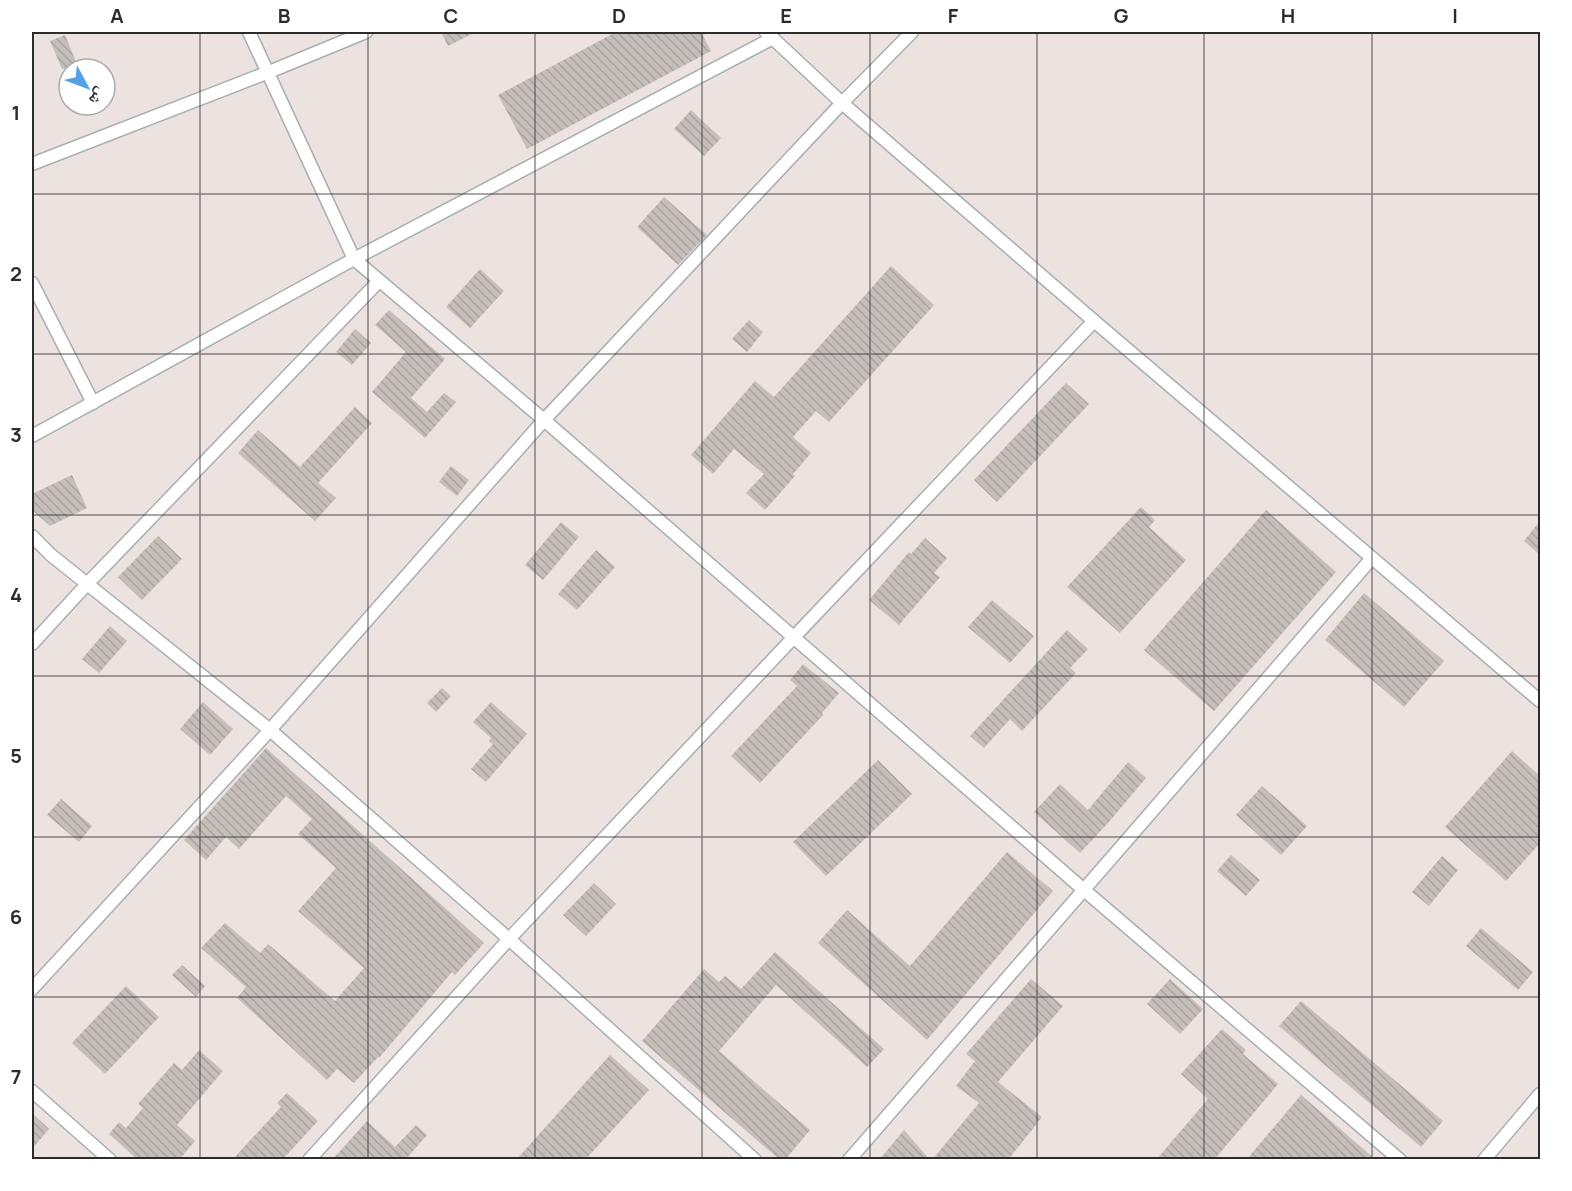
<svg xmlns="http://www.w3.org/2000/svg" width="1572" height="1191" font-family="Manrope,'Noto Naskh Arabic',sans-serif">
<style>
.building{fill:url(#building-back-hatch)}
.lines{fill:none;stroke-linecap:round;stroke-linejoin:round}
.street-casing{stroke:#a9aeb3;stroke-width:15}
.street{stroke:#fff;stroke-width:12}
.grid{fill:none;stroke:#2c2c2c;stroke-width:1.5;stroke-opacity:0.55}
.neatline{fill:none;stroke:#2c2c2c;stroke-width:2}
.grid-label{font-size:20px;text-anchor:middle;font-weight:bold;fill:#2c2c2c}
</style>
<defs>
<pattern id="building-back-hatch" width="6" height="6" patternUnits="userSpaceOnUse" patternTransform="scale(1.5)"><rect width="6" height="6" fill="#c5bebb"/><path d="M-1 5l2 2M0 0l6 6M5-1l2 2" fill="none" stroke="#a9a3a1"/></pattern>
</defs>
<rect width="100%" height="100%" fill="#ece3e0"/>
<g class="building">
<path d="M441 32H476L448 46Z"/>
<path d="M616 32H701L711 51 527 149 498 95Z"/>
<path d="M65 35 79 69H62L50 41Z"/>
<path d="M691 110 721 138 704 156 674 129Z"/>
<path d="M664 197 707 235 678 265 637 227Z"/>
<path d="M891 266 934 305 829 422 816 411 793 437 811 453 793 474 795 476 765 510 746 493 764 474 734 449 713 474 691 455 755 381 774 397Z"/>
<path d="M480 269 504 291 470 328 446 307Z"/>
<path d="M389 310 445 359 411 398 427 412 444 393 456 402 425 438 372 392 406 352 375 325Z"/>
<path d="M749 320 763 332 747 352 732 339Z"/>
<path d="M355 329 371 343 352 365 336 352Z"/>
<path d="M1066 383 1089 404 997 502 974 480Z"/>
<path d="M355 407 372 423 318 483 336 498 315 521 238 453 258 430 300 467Z"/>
<path d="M451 466 469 480 457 496 439 482Z"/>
<path d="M72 475 87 508 50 526 32 510V494Z"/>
<path d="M1141 507 1155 520 1149 527 1186 560 1120 633 1067 587Z"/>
<path d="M1266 510 1336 572 1214 711 1144 650Z"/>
<path d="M1540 521V555L1524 541Z"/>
<path d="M561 522 579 537 543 580 525 565Z"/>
<path d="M158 536 182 559 142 600 118 577Z"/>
<path d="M925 538 947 558 934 573 940 577 899 625 869 600 909 552 911 554Z"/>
<path d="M596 550 615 567 577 610 558 594Z"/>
<path d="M1364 593 1444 661 1404 707 1325 640Z"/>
<path d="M992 600 1034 636 1010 663 968 627Z"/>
<path d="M110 626 127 641 99 673 82 659Z"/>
<path d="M1067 630 1088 649 1070 668 1076 673 1022 731 1010 719 984 748 970 736Z"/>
<path d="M803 664 839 693 822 713 823 715 760 783 731 756 797 686 790 680Z"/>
<path d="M442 688 451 696 436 712 427 703Z"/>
<path d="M203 702 233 729 210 755 180 729Z"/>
<path d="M491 702 527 734 486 782 471 769 493 744 489 741 491 738 473 722Z"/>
<path d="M266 748 484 943 455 975 452 972 379 1058 378 1057 354 1083 337 1069 327 1080 237 998 246 987 201 948 225 923 260 953 268 944 335 1001 364 968 298 911 336 868 298 834 312 819 286 796 239 849 226 837 206 860 184 840Z"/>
<path d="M1512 751 1540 776V843L1506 881 1445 827Z"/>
<path d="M878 760 912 794 826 876 793 842Z"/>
<path d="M1128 762 1146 778 1108 823 1080 853 1034 812 1060 784 1088 810Z"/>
<path d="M1262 786 1307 826 1281 855 1236 815Z"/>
<path d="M61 799 92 826 79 842 47 815Z"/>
<path d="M1007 852 1053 891 927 1040 818 943 847 910 910 966Z"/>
<path d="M1231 855 1260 880 1246 896 1217 871Z"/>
<path d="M1442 856 1458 870 1429 906 1412 892Z"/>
<path d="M594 883 616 904 586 936 563 915Z"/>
<path d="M1481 928 1533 972 1518 990 1466 946Z"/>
<path d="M775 952 884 1049 867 1067 776 985 719 1051 810 1130 785 1160H780L642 1041 704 969 719 982 725 976 741 989Z"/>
<path d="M182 965 205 986 196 997 172 975Z"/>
<path d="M1031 979 1063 1006 998 1082 1042 1117 1008 1160H932L979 1103 956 1086 975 1061 966 1054Z"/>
<path d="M1170 979 1203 1009 1180 1034 1147 1004Z"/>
<path d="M126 986 159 1017 105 1074 72 1043Z"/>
<path d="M1301 1001 1443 1121 1421 1147 1279 1026Z"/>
<path d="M1222 1029 1246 1050 1243 1054 1278 1084 1214 1160H1156L1208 1099 1181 1074Z"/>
<path d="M199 1050 223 1071 177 1125 195 1141 179 1160H138L109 1134 119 1122 126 1128 143 1108 138 1104 174 1063 182 1070Z"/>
<path d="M610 1055 649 1090 585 1160H516Z"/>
<path d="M287 1093 318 1121 282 1160H232L281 1107 277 1103Z"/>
<path d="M1301 1095 1376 1160H1246Z"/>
<path d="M32 1113 49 1129 32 1149Z"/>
<path d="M367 1121 395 1147 416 1125 427 1135 407 1158 409 1160H332Z"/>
<path d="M904 1130 930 1160H879Z"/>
</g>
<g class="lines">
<defs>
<g id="street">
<path d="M249 32 354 259 544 420 1084 890 1400 1160"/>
<path d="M766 32 842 103 1094 321 1540 701"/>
<path d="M32 164 269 72 366 32"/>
<path d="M32 283 93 403"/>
<path d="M32 436 354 259 773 38"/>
<path d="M32 536 51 555 270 730 32 989"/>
<path d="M32 644 88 583 379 281"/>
<path d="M32 1091 110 1160"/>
<path d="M309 1160 509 939 794 637 1094 321"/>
<path d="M755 1160 509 939 270 730 544 420 842 103 912 32"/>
<path d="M849 1160 1372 558"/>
<path d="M1484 1160 1540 1094"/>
</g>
</defs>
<use href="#street" class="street-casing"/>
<use href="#street" class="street"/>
</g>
<path class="grid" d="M200 32V1160M368 32V1160M535 32V1160M702 32V1160M870 32V1160M1037 32V1160M1204 32V1160M1372 32V1160M32 194H1540M32 354H1540M32 515H1540M32 676H1540M32 837H1540M32 997H1540"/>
<rect width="1572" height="1191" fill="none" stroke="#ffffff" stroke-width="66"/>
<g transform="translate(87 87) rotate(131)"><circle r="28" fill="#ffffff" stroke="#ababab" stroke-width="1.5"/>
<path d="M0-4.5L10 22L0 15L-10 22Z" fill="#53a0e6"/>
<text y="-9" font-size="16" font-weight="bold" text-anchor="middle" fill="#2c2c2c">ش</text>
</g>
<rect x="33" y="33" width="1506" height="1125" class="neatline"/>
<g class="grid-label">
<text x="117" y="23">A</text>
<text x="284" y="23">B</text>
<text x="451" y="23">C</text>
<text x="619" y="23">D</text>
<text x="786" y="23">E</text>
<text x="953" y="23">F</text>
<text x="1121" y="23">G</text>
<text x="1288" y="23">H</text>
<text x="1455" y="23">I</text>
<text x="16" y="120">1</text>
<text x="16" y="281">2</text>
<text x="16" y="442">3</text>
<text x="16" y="602">4</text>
<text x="16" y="763">5</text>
<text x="16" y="924">6</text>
<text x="16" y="1084">7</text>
</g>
</svg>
